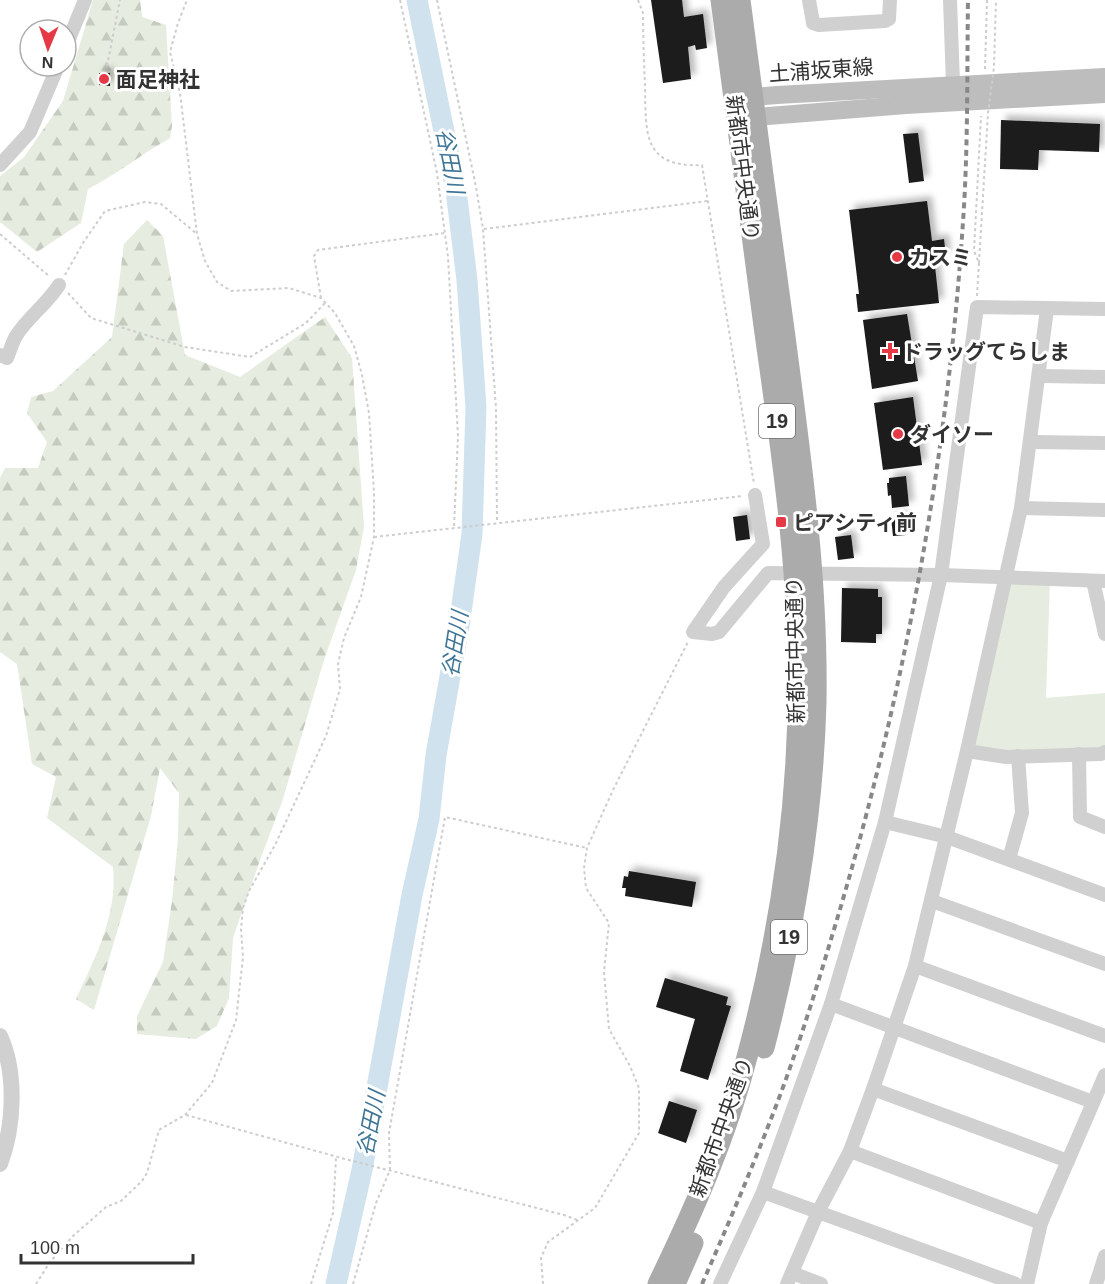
<svg xmlns="http://www.w3.org/2000/svg" width="1105" height="1284" font-family="Arial,'Noto Sans JP',sans-serif">
<style>
.green{fill:#e6ecdf}
.forest{fill:url(#forest-firs)}
.lines{fill:none;stroke-linecap:round;stroke-linejoin:round}
.river{stroke:#cfe2ee;stroke-width:21}
.building{fill:#1a1a1a;filter:url(#shadow)}
.path{stroke:#cdcdcd;stroke-width:2;stroke-dasharray:3 3;stroke-linecap:butt}
.minor{stroke:#d0d0d0;stroke-width:14}
.tertiary{stroke:#d0d0d0;stroke-width:16}
.secondary{stroke:#bdbdbd;stroke-width:18}
.primary{stroke:#ababab;stroke-width:21}
.rail{stroke:#888;stroke-width:4;stroke-dasharray:6 4.5;stroke-linecap:butt}
.path-bridge{stroke:#cdcdcd;stroke-width:2;stroke-dasharray:3 3;stroke-linecap:butt}
.poi-dot{fill:#e63946;stroke:#fff;stroke-width:2}
.labels{text-anchor:middle;dominant-baseline:central;stroke-width:6;stroke-linejoin:round;paint-order:stroke}
.shield{fill:#fff;stroke:#707070;stroke-width:1.5}
.shield-label{font-size:20px;font-weight:bold;fill:#333}
.street-label{font-size:21px;fill:#333;stroke:#fff}
.poi-label{font-size:21px;font-weight:bold;fill:#333;stroke:#fff;text-anchor:start}
.water-label{font-size:22px;font-style:italic;fill:#3f7597;stroke:#fff}
</style>
<defs>
<pattern id="forest-firs" width="22" height="20" patternUnits="userSpaceOnUse" patternTransform="scale(1.5)"><rect width="22" height="20" fill="#e6ecdf"/><path d="M5 1l3.5 6h-7zM16 11l3.5 6h-7z" fill="#c6cbc0"/></pattern>
<filter id="shadow"><feDropShadow dx="5" dy="-5" stdDeviation="3" flood-color="#0004"/></filter>
</defs>
<rect width="100%" height="100%" fill="#fff"/>
<path class="green" d="M1005 578 1050 580 1046 698 1105 693V752L967 751Z"/>
<g class="forest">
<path d="M93 0H140L142 17 166 25 172 126 170 138C142 154 117 174 88 189L81 223 37 252 0 222V176L24 157 63 101Z"/>
<path d="M147 220 163 236 185 355 240 377 325 317 352 358 364 527 356 570 324 660 282 802 260 860 233 938 229 998 217 1026 196 1039 137 1034V1016L163 962 172 901 178 839 179 793 160 768 151 816 94 1010 76 999C95 958 118 914 113 867L47 818 56 777 32 764 17 664 0 652V478L5 468H38L47 442 27 413 31 397 53 391 112 337 124 244Z"/>
</g>
<g class="lines">
<path class="river" d="M336 1284 362 1170 412 895 429 819 436 755 459 626 472 534 476 407 467 280 456 190 417 0"/>
</g>
<g class="building">
<path d="M651 0H682L684 17 703 14 707 48 696 50 695 45 688 47 691 79 663 83Z"/>
<path d="M99 73H110V86L99 85Z"/>
<path d="M1001 120 1100 124 1099 152 1039 150 1038 170 1000 169Z"/>
<path d="M918 133 924 181 909 183 903 134Z"/>
<path d="M927 201 932 241 944 239 946 256 934 257 939 303 858 312 856 294H859L849 210Z"/>
<path d="M907 314 918 381 872 389 863 320Z"/>
<path d="M913 397 922 465 883 470 874 403Z"/>
<path d="M906 476 909 506 892 508 891 495 888 496 887 483H889V478Z"/>
<path d="M747 515 750 539 736 541 733 517Z"/>
<path d="M904 516 906 535 893 536 891 517Z"/>
<path d="M851 535 854 558 838 560 835 537Z"/>
<path d="M842 588 878 589V597H882V634H876V643L841 642Z"/>
<path d="M629 871 696 882 692 907 625 896 626 888H622L624 876 628 877Z"/>
<path d="M665 978 728 997 726 1005 731 1006 708 1080 680 1071 695 1019 656 1007Z"/>
<path d="M669 1101 697 1110 686 1143 658 1133Z"/>
</g>
<g class="lines">
<g class="path">
<path d="M400 0 437 173 448 257 458 436 454 527"/>
<path d="M437 0 476 187 483 229 496 408 497 523"/>
<path d="M638 0 643 13C643 38 644 63 645 87 646 132 642 168 702 165L754 484"/>
<path d="M107 66 120 0"/>
<path d="M985 69 987 0"/>
<path d="M484 229 708 201"/>
<path d="M0 234 50 277"/>
<path d="M65 275 83 243 105 211 145 202 161 204 197 234"/>
<path d="M68 293 91 318 185 347 250 357 306 323 325 303"/>
<path d="M977 296 979 263 974 251 981 116"/>
<path d="M321 298 314 256 318 250 445 233"/>
<path d="M374 537 743 496"/>
<path d="M186 1115 345 1159 564 1215 580 1221"/>
<path d="M36 1284 50 1262 73 1236 106 1207 121 1201 142 1181 147 1173 159 1130 185 1115 212 1083 236 1020 243 957 241 929 243 908 249 891 275 845 326 736 340 689 338 664 344 638 361 597 374 537V493L369 413 362 375 354 346 335 313 321 298 289 288 231 291 217 282 205 261 197 234 180 93 170 52 178 23 187 0"/>
<path d="M311 1284 333 1213 336 1158"/>
<path d="M353 1284 376 1203 390 1170 389 1133 445 817 587 848"/>
<path d="M543 1284 541 1258 548 1242 595 1208 639 1133V1088L630 1066 609 1029 604 972 609 923 586 888 584 868 587 848 613 790 688 642"/>
</g>
<g class="minor">
<path d="M809 0 813 23 819 25 885 21 889 19 890 0"/>
<path d="M950 0 953 84"/>
<path d="M66 46 85 0"/>
<path d="M0 165 30 132 58 66"/>
<path d="M0 355 7 358C10 351 12 343 16 336 28 317 47 304 59 285"/>
<path d="M1039 376 1105 377"/>
<path d="M1031 442 1105 443"/>
<path d="M755 495 763 544 724 587 693 632 712 634 719 632 768 573 941 575 1105 581"/>
<path d="M1021 508 1105 510"/>
<path d="M1093 581 1105 634"/>
<path d="M967 751 1006 757 1101 754 1105 752"/>
<path d="M1079 754 1080 817 1105 827"/>
<path d="M885 822 947 837 1105 895"/>
<path d="M1009 859 1022 813 1018 756"/>
<path d="M932 901 1105 964"/>
<path d="M915 966 1105 1036"/>
<path d="M831 1004 1093 1102"/>
<path d="M873 1089 1068 1161"/>
<path d="M850 1151 1041 1223"/>
<path d="M763 1192 1016 1284"/>
<path d="M792 1273 821 1284"/>
<path d="M720 1284 763 1192 831 1004 885 822 941 575 977 307 1105 309"/>
<path d="M787 1284 818 1212 850 1151 873 1089 915 966 967 751 1021 508 1047 309"/>
<path d="M1027 1284 1041 1223 1105 1075"/>
<path d="M1096 1284 1105 1256"/>
</g>
<path class="tertiary" d="M0 1036C17 1073 14 1127 0 1164"/>
<g class="secondary">
<path d="M742 105 752 97 777 95 1105 77"/>
<path d="M743 112 755 117 906 105 1105 94"/>
</g>
<g class="primary">
<path d="M740 0C754 112 770 225 785 337 801 458 818 580 816 702 813 819 793 935 764 1048"/>
<path d="M658 1284C693 1212 727 1135 747 1057 782 927 801 789 798 654 796 544 779 435 764 326 750 218 736 109 721 0"/>
<path d="M675 1284 693 1243"/>
</g>
<path class="rail" d="M702 1284C728 1225 753 1166 776 1106 797 1051 815 993 832 936 904 699 949 453 964 206 968 137 967 69 968 0"/>
<path class="path-bridge" d="M979 263 988 113 994 67 996 0"/>
</g>
<g class="poi-dot">
<circle cx="104" cy="79" r="6"/>
<circle cx="897" cy="257" r="6"/>
<path d="M887 342h6v6h6v6h-6v6h-6v-6h-6v-6h6z"/>
<circle cx="898" cy="434" r="6"/>
<rect x="775" y="516" width="12" height="12" rx="3"/>
</g>
<g class="labels">
<g class="shield">
<rect x="759" y="404" width="36" height="34" rx="4.5"/>
<rect x="771" y="920" width="36" height="34" rx="4.5"/>
</g>
<g class="shield-label">
<text x="777" y="421">19</text>
<text x="789" y="937">19</text>
</g>
<g class="street-label">
<text transform="translate(821 70) rotate(-4)">土浦坂東線</text>
<text transform="translate(743 168) rotate(83)">新都市中央通り</text>
<text transform="translate(795 650) rotate(-91)">新都市中央通り</text>
<text transform="translate(721 1127) rotate(-70)">新都市中央通り</text>
</g>
<g class="poi-label">
<text x="116" y="79">面足神社</text>
<text x="909" y="257">カスミ</text>
<text x="902" y="351">ドラッグてらしま</text>
<text x="910" y="434">ダイソー</text>
<text x="793" y="522">ピアシティ前</text>
</g>
<g class="water-label">
<text transform="translate(450 161) rotate(79)">谷田川</text>
<text transform="translate(455 644) rotate(-81)">谷田川</text>
<text transform="translate(371 1123) rotate(-79)">谷田川</text>
</g>
</g>
<g transform="translate(48 48) rotate(182)"><circle r="28" fill="#ffffff" stroke="#adadad" stroke-width="1.5"/>
<path d="M0-4.5L10 22L0 15L-10 22Z" fill="#e63946"/>
<text y="-9" font-size="16" font-weight="bold" text-anchor="middle" fill="#333333">N</text>
</g>
<path d="M21 1254v9h172v-9" fill="none" stroke="#333333" stroke-width="3"/>
<text x="30" y="1254" font-size="18" fill="#333333" stroke="#ffffff" stroke-width="4.5" paint-order="stroke">100 m</text>
</svg>
